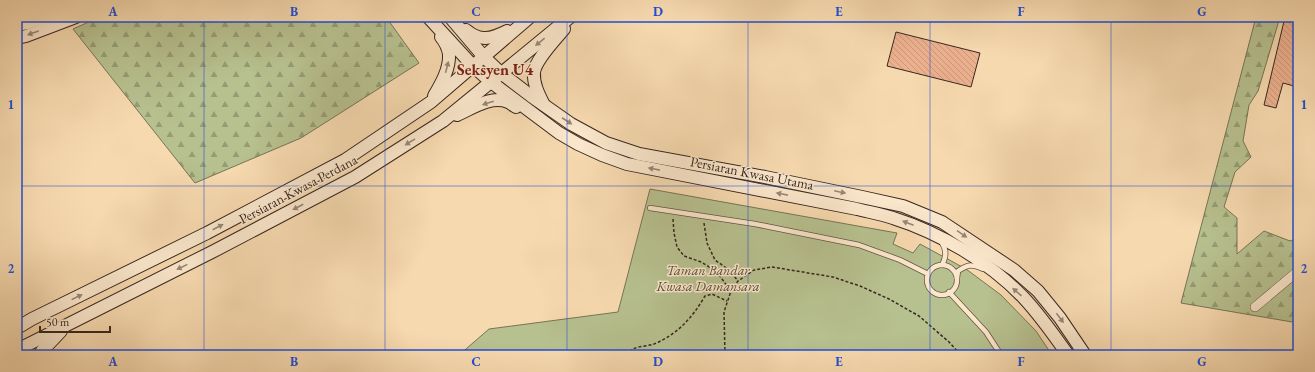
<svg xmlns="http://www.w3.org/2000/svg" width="1315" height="372" font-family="'EB Garamond',serif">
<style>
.green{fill:#b7c08f;stroke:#777457}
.forest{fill:url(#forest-firs);stroke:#777457}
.building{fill:url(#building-back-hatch);stroke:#37271f}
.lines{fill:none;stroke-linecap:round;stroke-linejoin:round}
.lane-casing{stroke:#675443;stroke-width:6}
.street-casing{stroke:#675443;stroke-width:10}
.secondary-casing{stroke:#37271f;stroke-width:14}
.path{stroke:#37271f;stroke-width:1.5;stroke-dasharray:3 2;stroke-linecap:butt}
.lane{stroke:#fae6cb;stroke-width:4.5}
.street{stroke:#fae6cb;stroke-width:9}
.secondary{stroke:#fae6cb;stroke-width:12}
.oneway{fill:#988675}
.grid{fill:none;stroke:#1d4ed8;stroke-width:1;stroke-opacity:0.55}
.labels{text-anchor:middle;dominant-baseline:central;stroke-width:3;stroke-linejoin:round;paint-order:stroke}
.street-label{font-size:14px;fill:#37271f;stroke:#fae6cb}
.park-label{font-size:14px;font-style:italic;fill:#574d3b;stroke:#fae6cb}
.quarter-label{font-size:16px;font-weight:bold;fill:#7a1f14;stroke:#fae6cb}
.neatline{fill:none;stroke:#1d4ed8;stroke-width:1.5}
.grid-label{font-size:13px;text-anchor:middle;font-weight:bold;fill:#1d4ed8}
</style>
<defs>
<pattern id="forest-firs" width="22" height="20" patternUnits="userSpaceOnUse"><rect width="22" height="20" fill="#b7c08f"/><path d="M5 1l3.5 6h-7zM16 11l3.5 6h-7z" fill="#969c74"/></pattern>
<pattern id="building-back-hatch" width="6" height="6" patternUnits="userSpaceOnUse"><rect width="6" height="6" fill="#ecb18f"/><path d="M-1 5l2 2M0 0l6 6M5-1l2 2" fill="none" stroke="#cb987b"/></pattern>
</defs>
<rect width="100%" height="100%" fill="#f7d9af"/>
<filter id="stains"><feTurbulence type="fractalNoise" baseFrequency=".005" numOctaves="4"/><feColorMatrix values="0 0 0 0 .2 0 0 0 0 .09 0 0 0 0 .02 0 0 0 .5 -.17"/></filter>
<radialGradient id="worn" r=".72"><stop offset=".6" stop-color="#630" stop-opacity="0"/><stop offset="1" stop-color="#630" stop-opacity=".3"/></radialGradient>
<path class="green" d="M650 189 897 233 893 244 913 253 920 244 966 269 1001 295 1036 331 1052 355H459L489 329 618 312Z"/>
<g class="forest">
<path d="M100 17H386L419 63 301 138 195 183 73 29Z"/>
<path d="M1256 17H1280L1258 91 1249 105 1243 141 1251 157 1235 172 1224 207 1237 218V254L1264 231 1290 241 1298 238V323L1181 303Z"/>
</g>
<g class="building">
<path d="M1285 17H1298V69L1294 86 1283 83 1276 108 1264 105Z"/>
<path d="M896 32 980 53 971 87 887 66Z"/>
</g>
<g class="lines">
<defs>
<g id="lane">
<path d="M650 208 755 224 859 245 900 260 928 274"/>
<path d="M942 265C946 257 947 251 942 243"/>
<circle cx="942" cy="280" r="15"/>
<path d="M957 278 958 271C968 264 972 264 983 269"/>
<path d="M949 292 986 332 1001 355"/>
</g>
<path id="street" d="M1255 307 1298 271"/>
<g id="secondary">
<path d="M428 17 473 66 491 82 559 133 578 144 602 155 627 164 857 209C869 212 882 214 893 218 940 233 988 261 1023 297 1040 315 1054 335 1068 355"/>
<path d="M450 17 484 57 501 73 531 96 571 124 606 143 639 154 765 177 862 197 903 206 942 222 1014 270 1038 291 1060 318 1085 355"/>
<path d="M17 25 27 23 44 17"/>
<path d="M466 30C480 42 491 39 507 31"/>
<path d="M17 38 26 36 76 17"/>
<path d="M434 96C441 84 450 69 449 54 448 48 445 42 441 37"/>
<path d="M544 105C539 95 533 84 534 72 536 59 555 40 564 29"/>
<path d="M457 115C471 109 491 95 508 102 510 103 513 105 516 107"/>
<path d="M17 328 32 319 207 233 345 160 431 102 530 17"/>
<path d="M17 350 212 252 355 177 443 121 570 17"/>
<path d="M40 355 42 351 61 331"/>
</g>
</defs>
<use href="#lane" class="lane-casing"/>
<use href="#street" class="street-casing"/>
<use href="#secondary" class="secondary-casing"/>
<g class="path">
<path d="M673 219 674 233 677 247 684 256 701 262 716 271 731 291"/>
<path d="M704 223 707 243 715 260 729 270 738 281"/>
<path d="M626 355C628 353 631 350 633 349 639 346 648 346 654 344 678 334 692 318 705 296L712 294 727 301"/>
<path d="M725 355 724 312 731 291 738 281 754 270 772 267 833 277 860 286 889 299 919 316 949 342 961 355"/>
</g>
<use href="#lane" class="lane"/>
<use href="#street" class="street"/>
<use href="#secondary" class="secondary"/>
</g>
<defs><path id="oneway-solid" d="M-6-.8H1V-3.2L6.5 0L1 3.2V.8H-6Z"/></defs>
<g class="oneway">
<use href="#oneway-solid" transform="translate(33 33) rotate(160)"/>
<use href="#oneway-solid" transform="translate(540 42) rotate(141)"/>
<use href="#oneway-solid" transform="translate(447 67) rotate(-76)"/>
<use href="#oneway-solid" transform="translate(488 103) rotate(163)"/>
<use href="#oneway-solid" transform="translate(567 121) rotate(33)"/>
<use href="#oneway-solid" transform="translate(410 142) rotate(148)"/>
<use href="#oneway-solid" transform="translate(654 169) rotate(-169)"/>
<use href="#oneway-solid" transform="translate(840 192) rotate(12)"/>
<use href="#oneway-solid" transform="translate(782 194) rotate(-169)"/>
<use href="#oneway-solid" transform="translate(298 207) rotate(152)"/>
<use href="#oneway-solid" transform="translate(908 223) rotate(-159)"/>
<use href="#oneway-solid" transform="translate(218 227) rotate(-28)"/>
<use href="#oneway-solid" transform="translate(962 234) rotate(34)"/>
<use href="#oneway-solid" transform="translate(182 267) rotate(154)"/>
<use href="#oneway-solid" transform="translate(1017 292) rotate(-139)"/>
<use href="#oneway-solid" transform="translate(77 297) rotate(-26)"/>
<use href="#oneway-solid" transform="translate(1060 318) rotate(53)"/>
</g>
<path class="grid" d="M204 17V355M385 17V355M567 17V355M748 17V355M930 17V355M1111 17V355M17 186H1298"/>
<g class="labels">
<g class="street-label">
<text transform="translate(752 173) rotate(11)">Persiaran Kwasa Utama</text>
<text transform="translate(298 189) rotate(-28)">Persiaran Kwasa Perdana</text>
</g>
<g class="park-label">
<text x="708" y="270">Taman Bandar<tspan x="708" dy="16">Kwasa Damansara</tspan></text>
</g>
<g class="quarter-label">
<text x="495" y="69">Seksyen U4</text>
</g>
</g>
<rect width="1315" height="372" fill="none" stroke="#f7d9af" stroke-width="44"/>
<path d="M40 326v6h70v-6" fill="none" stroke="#37271f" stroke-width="2"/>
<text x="46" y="326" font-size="12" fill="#37271f" stroke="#fae6cb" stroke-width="3" paint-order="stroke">50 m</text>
<rect x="22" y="22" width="1271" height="328" class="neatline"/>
<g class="grid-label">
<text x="113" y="16">A</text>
<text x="294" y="16">B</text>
<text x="476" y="16">C</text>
<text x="658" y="16">D</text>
<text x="839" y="16">E</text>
<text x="1021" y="16">F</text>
<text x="1202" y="16">G</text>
<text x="11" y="109">1</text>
<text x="1304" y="109">1</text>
<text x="11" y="273">2</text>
<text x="1304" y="273">2</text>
<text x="113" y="366">A</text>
<text x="294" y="366">B</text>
<text x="476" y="366">C</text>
<text x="658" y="366">D</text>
<text x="839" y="366">E</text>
<text x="1021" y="366">F</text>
<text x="1202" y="366">G</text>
</g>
<rect width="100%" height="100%" filter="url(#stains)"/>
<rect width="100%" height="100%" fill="url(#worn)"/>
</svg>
